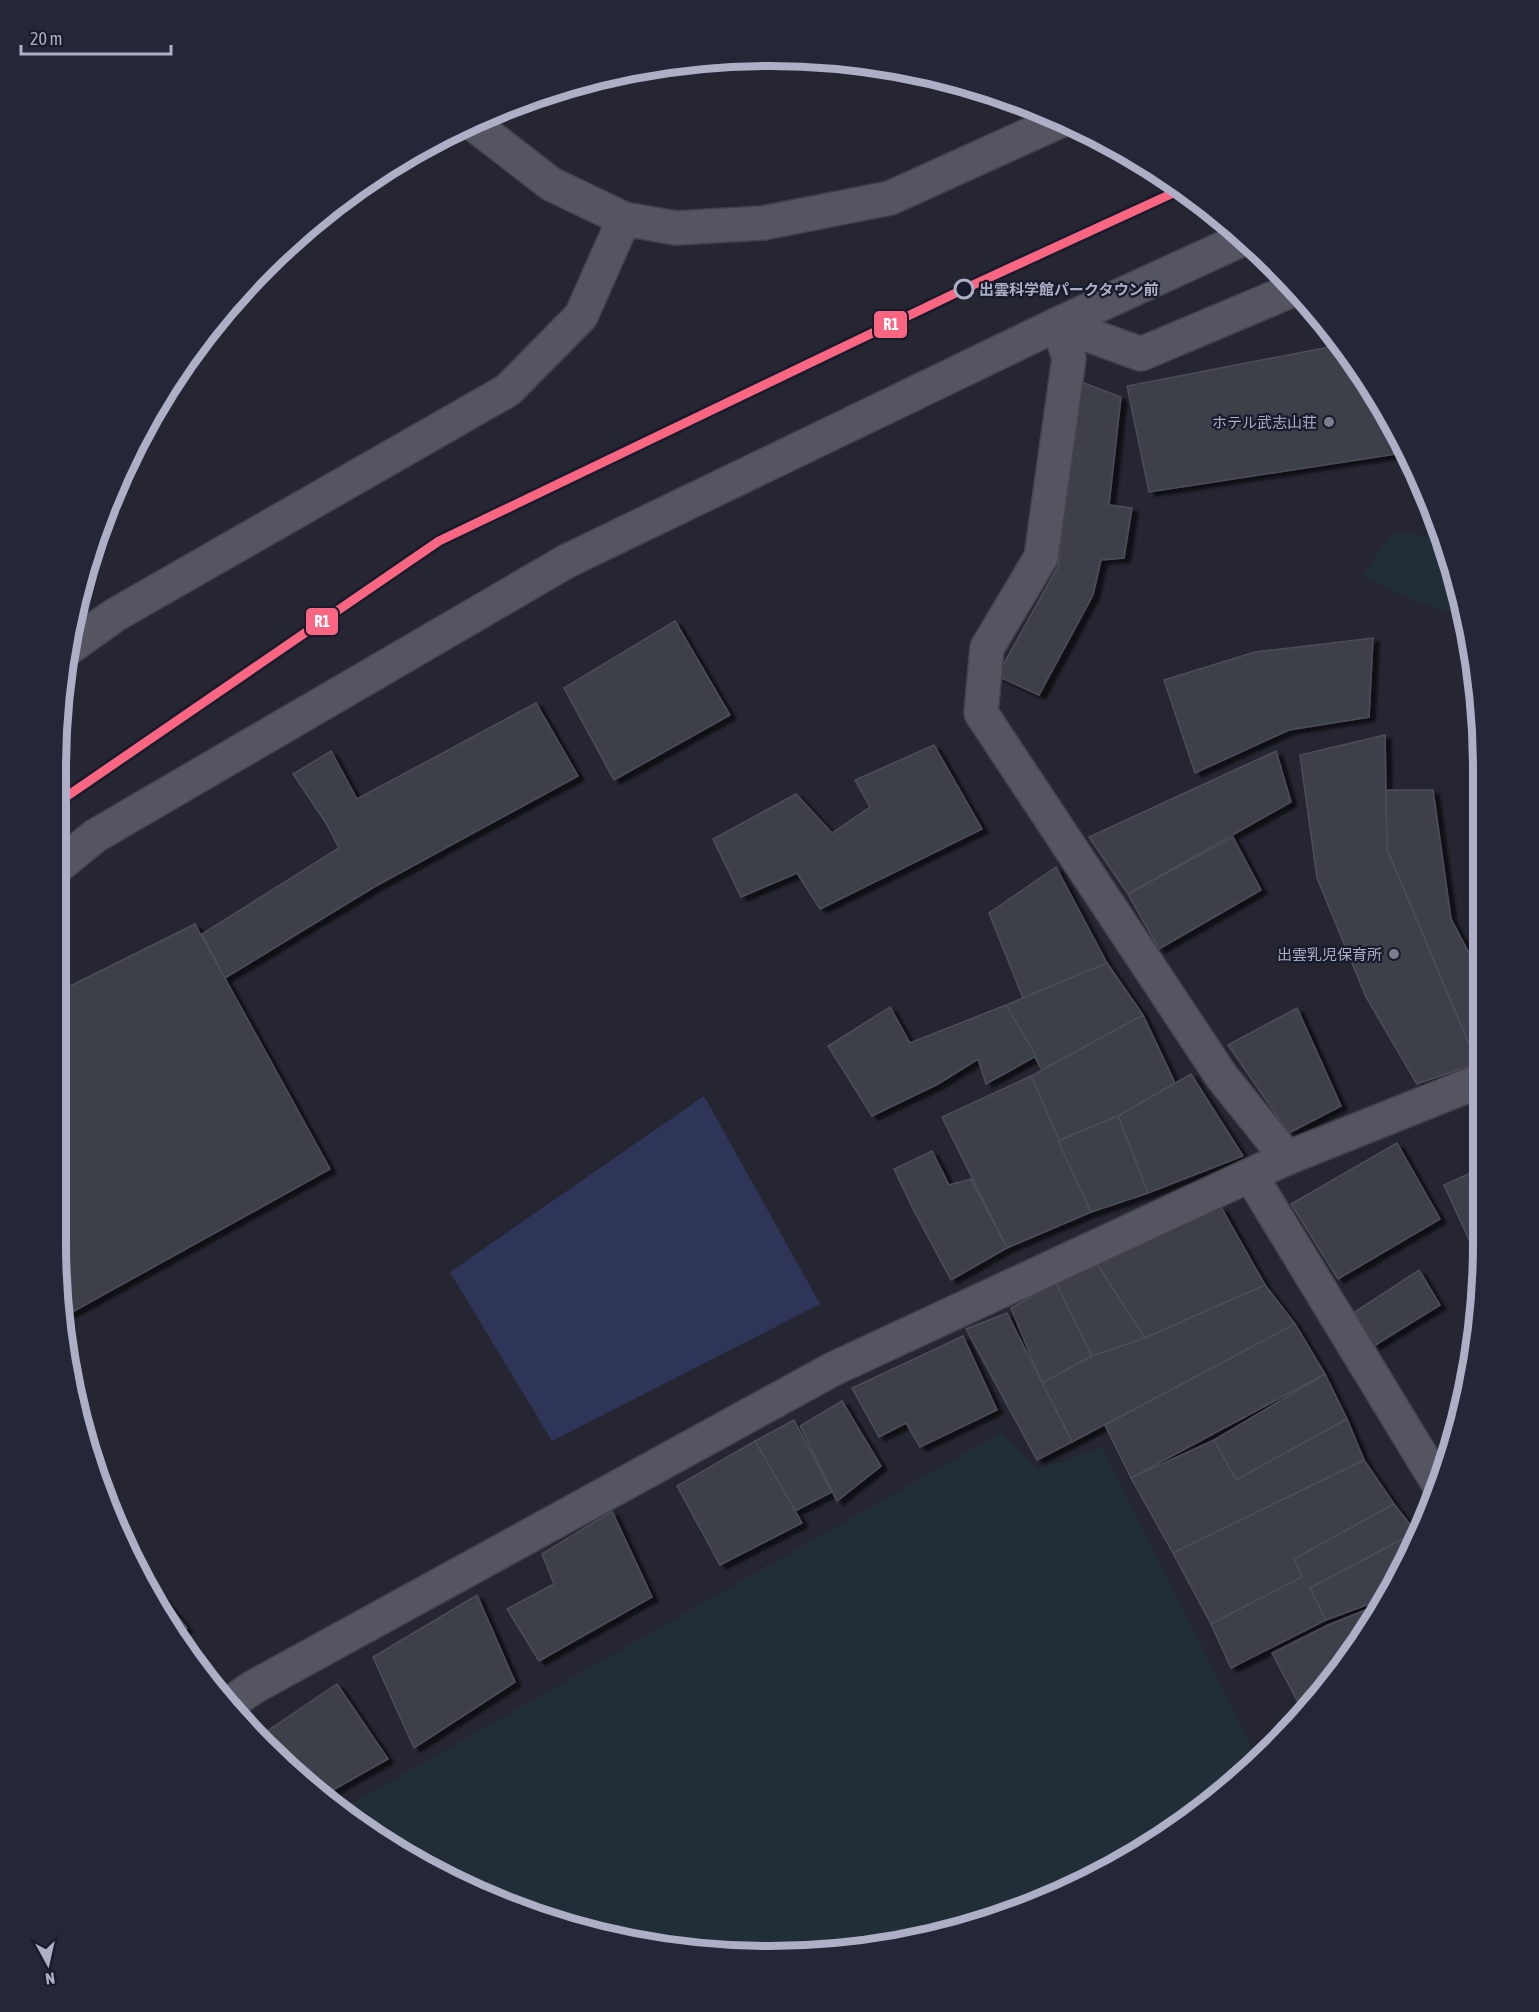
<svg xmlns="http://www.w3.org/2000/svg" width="1539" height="2012" font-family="'Asap Condensed','Noto Sans JP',sans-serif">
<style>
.green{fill:#222e37}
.water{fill:#2f3559}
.building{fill:#3d3f49;stroke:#4b4e5a;stroke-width:1.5;filter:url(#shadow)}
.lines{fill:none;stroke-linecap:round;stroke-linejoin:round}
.minor-casing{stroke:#41424b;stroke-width:36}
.minor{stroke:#545560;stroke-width:33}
.rail-1-casing{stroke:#181b2c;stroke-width:14}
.rail-1{stroke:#fa6682;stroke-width:9}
.stop-dot{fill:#181b2c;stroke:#acafc5;stroke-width:3}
.poi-dot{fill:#7d7f91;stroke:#181b2c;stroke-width:2}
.labels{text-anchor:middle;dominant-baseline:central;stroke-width:4.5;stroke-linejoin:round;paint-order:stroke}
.stop-label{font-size:15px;font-weight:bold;fill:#acafc5;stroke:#181b2c;text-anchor:start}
.poi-label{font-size:15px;fill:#acafc5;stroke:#181b2c;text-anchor:end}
.rim{fill:none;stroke:#acafc5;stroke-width:8}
.line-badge{stroke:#181b2c;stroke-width:2}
.badge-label{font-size:16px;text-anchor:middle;font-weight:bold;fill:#fff}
</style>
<defs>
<filter id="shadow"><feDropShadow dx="6" dy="4" stdDeviation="1.5" flood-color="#0009"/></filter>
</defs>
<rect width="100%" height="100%" fill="#252631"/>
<g class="green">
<path d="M1395 531 1445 539 1463 615 1429 607 1361 576Z"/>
<path d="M1002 1432 1037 1470 1102 1447 1258 1761 1166 1836 999 1919 863 1950 770 1956 585 1932 413 1861 358 1819 351 1804Z"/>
</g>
<path class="water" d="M704 1096 820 1304 552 1441 450 1272Z"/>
<g class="building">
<path d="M1340 345 1363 373 1403 453 1149 492 1127 386Z"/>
<path d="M1081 382 1121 397 1109 505 1132 508 1124 558 1101 560 1093 595 1039 695 997 676 1058 566Z"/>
<path d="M675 621 730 715 614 780 564 688Z"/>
<path d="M1373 638 1369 717 1289 730 1195 773 1164 680 1255 652Z"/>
<path d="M536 703 578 776 374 887 225 978 202 934 339 848 326 823 293 774 331 751 357 799Z"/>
<path d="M1385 735 1387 849 1477 1063 1417 1084 1366 997 1317 878 1300 755Z"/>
<path d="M934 745 982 829 820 909 797 873 741 897 713 839 796 794 832 833 870 807 855 780Z"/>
<path d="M1276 751 1291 802 1128 894 1089 837Z"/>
<path d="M1386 790H1433L1451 919 1477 968V1063L1387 849Z"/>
<path d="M1233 837 1261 890 1159 949 1128 894Z"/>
<path d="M1056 867 1107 963 1023 998 989 913Z"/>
<path d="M195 924 330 1169 65 1316 56 1242V993Z"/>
<path d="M1107 963 1143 1015 1042 1070 1006 1005Z"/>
<path d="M1006 1005 1036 1056 986 1084 978 1059 938 1084 872 1116 828 1046 890 1007 910 1043Z"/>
<path d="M1297 1008 1341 1106 1289 1133 1228 1045Z"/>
<path d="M1143 1015 1175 1083 1118 1116 1058 1141 1031 1076Z"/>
<path d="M1191 1074 1243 1156 1148 1193 1118 1116Z"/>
<path d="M1031 1076 1091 1212 1007 1248 942 1117Z"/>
<path d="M1118 1116 1148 1193 1091 1212 1058 1141Z"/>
<path d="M1397 1143 1440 1219 1338 1279 1291 1204Z"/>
<path d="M932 1151 949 1185 971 1179 1007 1248 951 1280 913 1209 894 1169Z"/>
<path d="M1477 1170V1257L1444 1185Z"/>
<path d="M1221 1207 1265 1285 1145 1338 1095 1261Z"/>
<path d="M1095 1261 1145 1338 1092 1356 1056 1283Z"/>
<path d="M1419 1270 1440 1305 1374 1346 1355 1312Z"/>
<path d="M1056 1283 1092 1356 1042 1383 1011 1308Z"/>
<path d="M1265 1285 1295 1324 1072 1442 1042 1383 1092 1356 1145 1338Z"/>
<path d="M1007 1313 1072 1442 1037 1460 966 1329Z"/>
<path d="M1295 1324 1325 1374 1131 1478 1105 1425Z"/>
<path d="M963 1336 997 1410 920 1447 906 1423 879 1437 852 1388Z"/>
<path d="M1325 1374 1347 1419 1236 1480 1214 1440Z"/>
<path d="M842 1401 881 1466 837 1501 800 1426Z"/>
<path d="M1347 1419 1364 1460 1173 1553 1131 1478 1214 1440 1236 1480Z"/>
<path d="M794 1420 832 1492 795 1511 755 1441Z"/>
<path d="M755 1441 802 1523 720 1565 677 1486Z"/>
<path d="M1364 1460 1394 1504 1294 1559 1302 1577 1211 1624 1173 1553Z"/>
<path d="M1394 1504 1416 1532 1310 1588 1326 1620 1231 1668 1211 1624 1302 1577 1294 1559Z"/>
<path d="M612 1511 652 1597 539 1661 507 1609 554 1584 542 1554Z"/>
<path d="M1416 1532 1383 1599 1326 1620 1310 1588Z"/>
<path d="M148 1579 187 1628 177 1633 151 1600 144 1581Z"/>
<path d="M477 1595 515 1682 414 1748 373 1657Z"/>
<path d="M1381 1604 1363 1639 1313 1700 1300 1706 1272 1653 1328 1625Z"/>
<path d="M337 1684 388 1759 326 1794 265 1748 257 1738Z"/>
<path d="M1313 1700 1304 1711 1300 1706Z"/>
</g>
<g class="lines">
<defs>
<g id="minor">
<path d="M472 123 551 184 624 219 676 228 763 223 890 198 1062 120"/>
<path d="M1058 324 1069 358 1041 557 987 648 981 713 1222 1077 1287 1158"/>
<path d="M1058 324 1141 354 1295 289"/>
<path d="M70 647 115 615 508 390 581 316 624 219"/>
<path d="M57 867 95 836 567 561 1058 324 1243 239"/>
<path d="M1251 1176 1439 1485"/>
<path d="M231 1703 252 1688 833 1369 1287 1158 1477 1082"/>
</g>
</defs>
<use href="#minor" class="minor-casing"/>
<use href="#minor" class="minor"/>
<defs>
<path id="rail-1" d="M57 803 439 541 962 290 1182 189"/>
</defs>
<use href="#rail-1" class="rail-1-casing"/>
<use href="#rail-1" class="rail-1"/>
</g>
<circle class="stop-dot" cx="964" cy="289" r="9"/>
<g class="poi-dot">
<circle cx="1329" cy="422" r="6"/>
<circle cx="1394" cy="954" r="6"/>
</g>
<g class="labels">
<g class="stop-label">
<text x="979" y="289">出雲科学館パークタウン前</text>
</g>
<g class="poi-label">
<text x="1317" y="422">ホテル武志山荘</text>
<text x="1382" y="954">出雲乳児保育所</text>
</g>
</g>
<path d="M0 0H1539V2012H0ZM769 66H770A703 703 0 0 1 1473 769V1243A703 703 0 0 1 770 1946H769A703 703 0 0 1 66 1243V769A703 703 0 0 1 769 66Z" fill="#242738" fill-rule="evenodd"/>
<path class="rim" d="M769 66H770A703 703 0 0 1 1473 769V1243A703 703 0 0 1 770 1946H769A703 703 0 0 1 66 1243V769A703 703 0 0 1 769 66Z"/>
<g class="line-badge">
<rect x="873" y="310" width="35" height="29" rx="6" fill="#fa6682"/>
<rect x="305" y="607" width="34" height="29" rx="6" fill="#fa6682"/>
</g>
<g class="badge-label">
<text x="891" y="330">R1</text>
<text x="322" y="627">R1</text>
</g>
<g transform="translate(48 1964) rotate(172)" stroke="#181b2c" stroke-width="4.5" paint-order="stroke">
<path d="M0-4.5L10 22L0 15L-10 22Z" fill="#acafc5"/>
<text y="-9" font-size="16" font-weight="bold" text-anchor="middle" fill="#acafc5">N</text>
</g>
<path d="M21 45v9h150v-9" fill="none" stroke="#acafc5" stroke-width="3"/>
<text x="30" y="45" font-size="18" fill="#acafc5" stroke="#181b2c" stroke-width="4.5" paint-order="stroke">20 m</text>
</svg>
